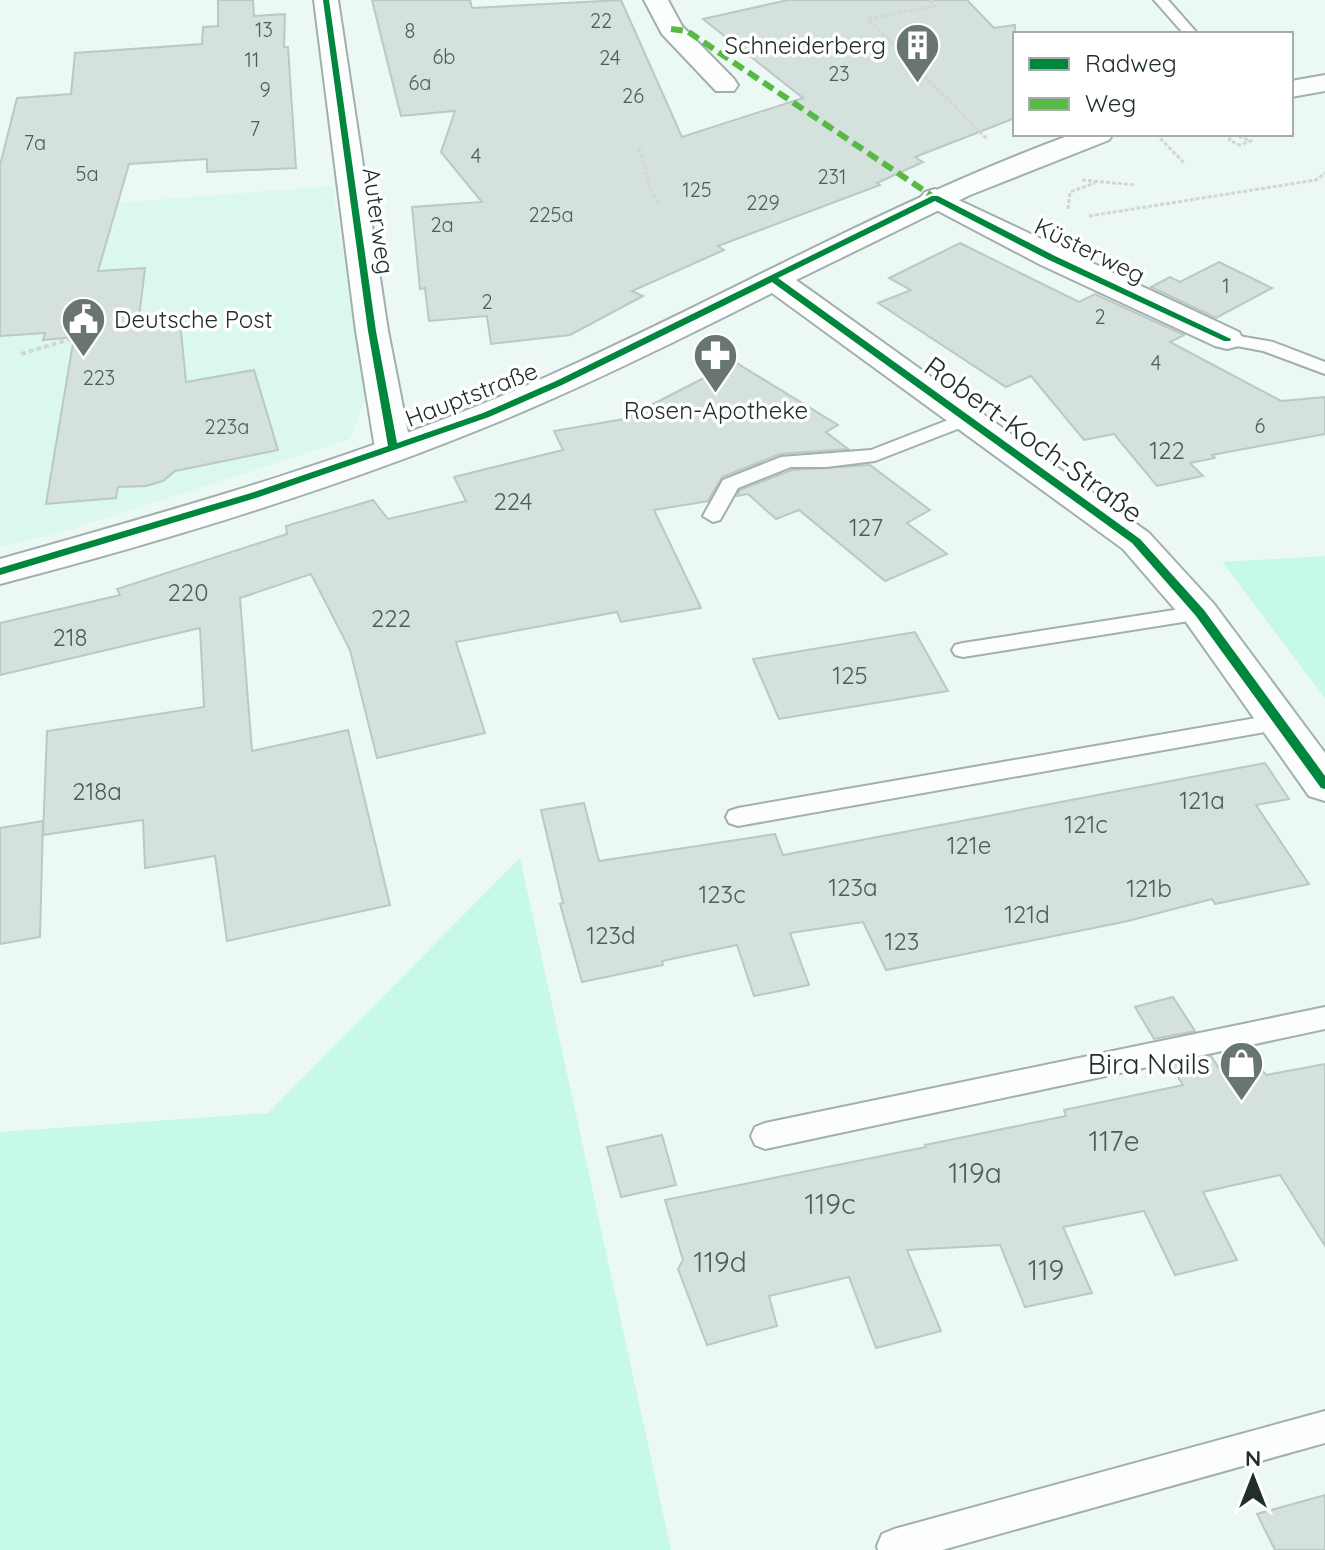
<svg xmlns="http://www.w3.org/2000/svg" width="1325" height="1550" font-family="Quicksand,sans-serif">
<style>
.built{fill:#daf9ec}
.green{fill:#c7f9e7}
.building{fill:#d4e1dc;stroke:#bbc8c3;stroke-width:2}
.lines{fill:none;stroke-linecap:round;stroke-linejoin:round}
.lane-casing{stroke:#a3afaa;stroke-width:4}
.street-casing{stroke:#a3afaa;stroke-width:4}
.secondary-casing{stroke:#a3afaa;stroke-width:4}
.path-far1{stroke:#d2d6d4;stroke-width:3;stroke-dasharray:4 2;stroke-linecap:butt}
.path{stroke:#d2d6d4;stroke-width:4;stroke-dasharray:5 3;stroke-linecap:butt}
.lane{fill:#fcfefd;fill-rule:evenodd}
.street{fill:#fcfefd;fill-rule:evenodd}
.secondary{fill:#fcfefd;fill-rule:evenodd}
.quiet{stroke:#58b947;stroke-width:6;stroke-dasharray:12 6;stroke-linecap:butt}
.cycleway-casing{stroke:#fff;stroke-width:5}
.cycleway{fill:#00873e;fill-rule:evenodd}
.labels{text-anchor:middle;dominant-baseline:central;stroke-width:7;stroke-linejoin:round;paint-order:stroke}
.far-number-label{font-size:20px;fill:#4f5c58}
.far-poi-label{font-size:24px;fill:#212f2a;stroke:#fff;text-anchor:end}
.far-street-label{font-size:24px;fill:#212f2a;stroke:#fff}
.number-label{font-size:24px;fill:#4f5c58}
.street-label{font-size:28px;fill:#212f2a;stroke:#fff}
.poi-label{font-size:28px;fill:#212f2a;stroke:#fff;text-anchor:end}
.near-number-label{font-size:28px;fill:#4f5c58}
</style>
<rect width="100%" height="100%" fill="#ecf8f3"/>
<path class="built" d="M332 186 367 395 350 439 57 534 0 547V212Z"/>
<g class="green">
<path d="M1325 556V698L1222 562Z"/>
<path d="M520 858 671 1550H0V1132L268 1113Z"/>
</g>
<g class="building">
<path d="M218 0H253L254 16 285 14 284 47H288L296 168 207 172V159L129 164 98 271 145 268 138 326 180 321 186 382 254 370 278 450 175 471 163 481 146 486 118 487 116 498 46 504 74 337 43 340 45 333 0 336V165L17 98 71 94 75 53 202 44 203 27 218 26Z"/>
<path d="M372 0H470L472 8 621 0 682 137 803 98 703 19 788 0H967L994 28 1015 25V118L915 157 923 162 877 183 880 185 718 246 724 250 632 291 643 296 570 335 491 344 487 316 429 321 425 288 420 289 412 207 482 202 441 152 455 111 401 116Z"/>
<path d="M960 243 1079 302 1095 294 1184 335 1170 342 1281 401 1325 397V434L1212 455 1215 458 1190 463 1203 476 1157 486 1114 434 1084 440 1031 376 1006 387 878 303 911 290 889 278Z"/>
<path d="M1219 262 1272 288 1216 318 1151 287 1170 277 1180 282Z"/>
<path d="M735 362 838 425 826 432 848 449 780 454 722 477 708 501 654 510 701 608 621 622 617 612 456 642 485 733 377 758 350 650 311 574 240 598 252 751 348 730 390 905 227 941 215 856 145 868 143 820 43 835 47 731 204 707 200 628 0 675V623L120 595 117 589 287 534 286 526 373 500 388 519 466 501 454 477 563 450 554 431 624 419Z"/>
<path d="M870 465 930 510 907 523 947 554 885 581 799 510 776 519 748 494 737 496 740 490 792 470Z"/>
<path d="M915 632 948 691 779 719 753 659Z"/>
<path d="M1265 763 1289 799 1256 805 1309 884 1215 904 1212 899 1128 921 886 970 863 922 790 933 809 985 754 996 737 945 662 961 663 965 582 982 560 904 563 903 541 810 584 803 599 861 775 834 783 855Z"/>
<path d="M43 821 40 937 0 944V828Z"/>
<path d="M1173 997 1195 1031 1154 1039 1135 1007Z"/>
<path d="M1211 1056 1225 1077 1262 1070 1266 1075 1325 1064V1246L1280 1175 1203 1192 1237 1260 1175 1275 1144 1211 1063 1227 1092 1293 1025 1307 1000 1245 907 1250 941 1331 876 1348 849 1277 769 1296 777 1326 707 1345 678 1269 683 1260 665 1200 926 1147 925 1145 1066 1116 1064 1110 1183 1085 1170 1065Z"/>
<path d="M662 1135 676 1185 621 1197 607 1147Z"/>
<path d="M1325 1495V1550H1275L1257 1514Z"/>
</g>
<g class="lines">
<defs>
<g id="lane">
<path d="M1154 0H1168L1198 34H1184Z"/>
<path d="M1227 334 1273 342 1325 362V374L1263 351 1221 343 1218 339 1221 335Z"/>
<path d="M966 413 976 419 973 423 875 461 826 467H791L738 488 720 520 713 522 703 516 723 480 781 457 871 450Z"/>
<path d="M1200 606 1208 608 1211 613 1208 618 963 657 955 655 952 650 955 645 963 643Z"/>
<path d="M1279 714 1287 716 1291 722 1287 728 738 826 729 823 726 817 729 811 738 808Z"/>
<path d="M1325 1007V1029L765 1149 755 1145 751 1136 755 1127 765 1123Z"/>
<path d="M1325 1411V1443L942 1550H878L877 1546 882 1534 894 1529Z"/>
</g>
<g id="street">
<path d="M314 0H338L388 331 411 448 406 456 393 459 380 456 375 448 356 331Z"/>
<path d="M644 0H668L682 26 734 79 738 85 734 91H716L662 34Z"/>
<path d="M935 189 1239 332 1243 339 1239 346 1227 349 1215 346 1041 265 925 204 920 198 925 192Z"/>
</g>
<g id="secondary">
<path d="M1325 75V91L1291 97V81Z"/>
<path d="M1073 134H1113L1109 140 970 195 796 280 1149 533 1214 604 1325 753V801L1309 796 1186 622 1123 549 772 293C683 338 594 382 503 420 341 487 169 540 0 584V559C184 507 370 455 546 377 723 298 890 201 1073 134Z"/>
</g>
</defs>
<use href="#lane" class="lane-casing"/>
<use href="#street" class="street-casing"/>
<use href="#secondary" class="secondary-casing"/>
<g class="path-far1">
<path d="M930 0 935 6 868 19 988 140"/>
<path d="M1156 134 1184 163"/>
<path d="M1233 134 1251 141 1239 145 1229 140Z"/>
<path d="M639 148 651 191 660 205"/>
<path d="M1082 180 1136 185"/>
<path d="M1068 209 1070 192 1095 183"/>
<path d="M1089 216 1316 180 1325 173"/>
</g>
<g class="path">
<path d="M139 321 197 315"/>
<path d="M21 354 74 338"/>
</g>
<use href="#lane" class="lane"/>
<use href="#street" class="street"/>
<use href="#secondary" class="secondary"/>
<path class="quiet" d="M671 29 687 31 935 198"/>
<defs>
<path id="cycleway" d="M323 0H329L376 331 397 443 483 413 556 381 932 196H938L1055 256 1231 339 1230 341H1224L1049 260 935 201 778 278 1140 539 1204 610 1325 776V789L1321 788 1196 616 1132 543 772 282 562 385 489 417 259 497 0 575V568L251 493 388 446 368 331Z"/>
</defs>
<use href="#cycleway" class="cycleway-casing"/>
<use href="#cycleway" class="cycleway"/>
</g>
<defs>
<symbol id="building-pin" viewBox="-11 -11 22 30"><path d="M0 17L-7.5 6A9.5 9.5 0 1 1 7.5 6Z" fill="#687570" stroke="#fff"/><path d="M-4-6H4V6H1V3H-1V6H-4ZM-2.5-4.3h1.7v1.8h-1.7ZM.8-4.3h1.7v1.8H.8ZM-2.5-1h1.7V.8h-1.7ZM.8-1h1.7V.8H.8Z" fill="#fff"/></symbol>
<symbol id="civic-pin" viewBox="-11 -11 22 30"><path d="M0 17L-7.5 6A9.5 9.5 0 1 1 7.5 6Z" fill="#687570" stroke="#fff"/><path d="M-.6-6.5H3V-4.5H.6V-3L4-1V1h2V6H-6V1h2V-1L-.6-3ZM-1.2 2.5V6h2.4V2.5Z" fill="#fff"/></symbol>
<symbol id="pharmacy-pin" viewBox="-11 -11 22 30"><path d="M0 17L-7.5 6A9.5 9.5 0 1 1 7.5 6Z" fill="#687570" stroke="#fff"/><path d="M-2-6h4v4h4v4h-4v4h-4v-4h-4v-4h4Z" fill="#fff"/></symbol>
<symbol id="shop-pin" viewBox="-11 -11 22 30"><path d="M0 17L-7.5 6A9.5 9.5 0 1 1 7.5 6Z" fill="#687570" stroke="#fff"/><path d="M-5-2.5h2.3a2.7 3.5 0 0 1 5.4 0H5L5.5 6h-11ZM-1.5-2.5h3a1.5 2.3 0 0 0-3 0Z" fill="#fff"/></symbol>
</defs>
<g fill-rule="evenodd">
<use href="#building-pin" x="892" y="20" width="51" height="69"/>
<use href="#civic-pin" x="58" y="294" width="51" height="69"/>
<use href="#pharmacy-pin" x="690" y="330" width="51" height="69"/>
<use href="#shop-pin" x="1216" y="1038" width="51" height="69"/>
</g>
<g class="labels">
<g class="far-number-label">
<text x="601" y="20">22</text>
<text x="264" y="29">13</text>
<text x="410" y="30">8</text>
<text x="444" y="56">6b</text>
<text x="610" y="57">24</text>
<text x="252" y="59">11</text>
<text x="839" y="73">23</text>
<text x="420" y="82">6a</text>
<text x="265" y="89">9</text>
<text x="633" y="95">26</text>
<text x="255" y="128">7</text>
<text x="35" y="142">7a</text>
<text x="476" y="155">4</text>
<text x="87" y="173">5a</text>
<text x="832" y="176">231</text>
<text x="697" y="189">125</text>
<text x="763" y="202">229</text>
<text x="551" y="214">225a</text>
<text x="442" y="224">2a</text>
<text x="1226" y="285">1</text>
<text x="487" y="301">2</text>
<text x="1100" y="316">2</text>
<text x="1156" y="362">4</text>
<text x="99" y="377">223</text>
<text x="1260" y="425">6</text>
<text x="227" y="426">223a</text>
</g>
<g class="far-poi-label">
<text x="886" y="45">Schneiderberg</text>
<text x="114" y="319" text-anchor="start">Deutsche Post</text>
<text x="716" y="410" text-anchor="middle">Rosen-Apotheke</text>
</g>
<g class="far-street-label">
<text transform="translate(379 221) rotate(82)">Auterweg</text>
<text transform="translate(1090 250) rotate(26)">Küsterweg</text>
<text transform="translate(471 394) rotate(-21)">Hauptstraße</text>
</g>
<g class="number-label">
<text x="1167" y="450">122</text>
<text x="513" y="501">224</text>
<text x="866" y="527">127</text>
<text x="188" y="592">220</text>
<text x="391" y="618">222</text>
<text x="70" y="637">218</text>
<text x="850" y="675">125</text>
<text x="97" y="791">218a</text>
<text x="1202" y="800">121a</text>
<text x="1086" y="824">121c</text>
<text x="969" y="845">121e</text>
<text x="853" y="887">123a</text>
<text x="1149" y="888">121b</text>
<text x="722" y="894">123c</text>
<text x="1027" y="914">121d</text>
<text x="611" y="935">123d</text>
<text x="902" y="941">123</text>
</g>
<g class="street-label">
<text transform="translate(1034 439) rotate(36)">Robert-Koch-Straße</text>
</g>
<g class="poi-label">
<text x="1210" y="1063">Bira Nails</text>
</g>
<g class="near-number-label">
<text x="1114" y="1140">117e</text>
<text x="975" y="1172">119a</text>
<text x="830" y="1203">119c</text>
<text x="720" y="1261">119d</text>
<text x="1046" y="1269">119</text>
</g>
</g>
<rect x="1013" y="32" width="280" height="104" fill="#ffffff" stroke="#a6acaa" stroke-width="2"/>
<rect x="1029" y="58" width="40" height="12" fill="#00873e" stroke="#a6acaa" stroke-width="2"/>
<text x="1085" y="72" font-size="24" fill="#212f2a">Radweg</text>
<rect x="1029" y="98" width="40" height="12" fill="#58b947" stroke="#a6acaa" stroke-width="2"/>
<text x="1085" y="112" font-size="24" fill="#212f2a">Weg</text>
<g transform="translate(1253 1478)" stroke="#ffffff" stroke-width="6" paint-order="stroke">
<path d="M0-6L14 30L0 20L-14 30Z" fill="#212f2a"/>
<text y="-12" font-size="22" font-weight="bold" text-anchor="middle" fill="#212f2a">N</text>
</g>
</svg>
